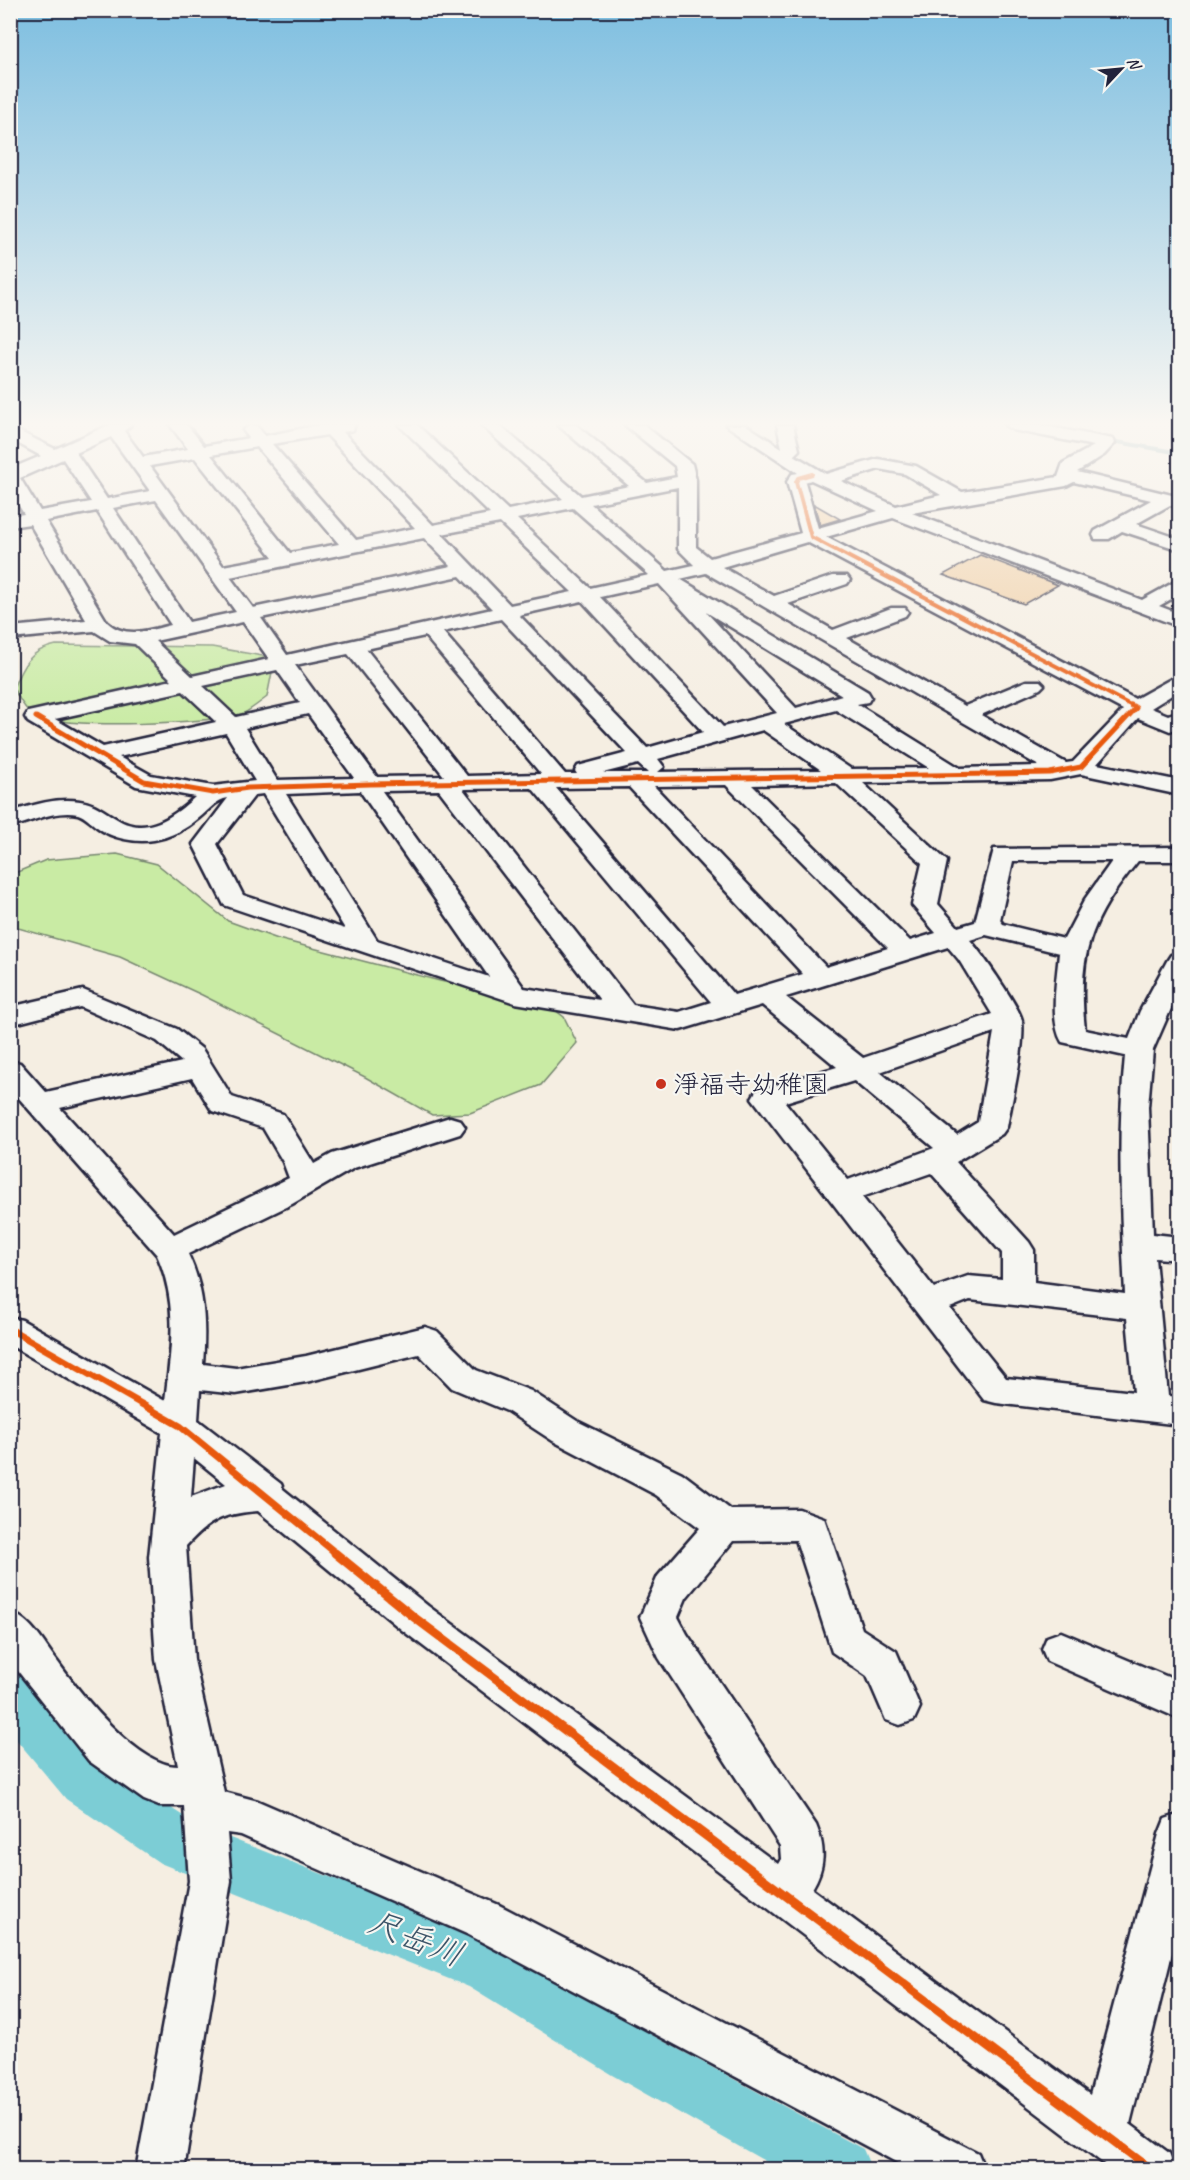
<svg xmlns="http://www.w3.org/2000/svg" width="1190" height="2180" font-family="Caveat,'Klee One',sans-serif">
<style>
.green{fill:#c9eba4;stroke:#768670;stroke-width:1.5}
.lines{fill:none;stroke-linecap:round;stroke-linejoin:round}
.stream{stroke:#588997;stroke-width:4}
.river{fill:#7ccdd5;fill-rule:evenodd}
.building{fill:#efcca0;stroke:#22223b;stroke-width:1.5}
.minor-casing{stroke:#22223b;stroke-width:5}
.minor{fill:#f6f6f2;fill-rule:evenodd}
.cycleway-far3-casing{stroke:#f6f6f2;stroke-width:6}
.cycleway-far2-casing{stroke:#f6f6f2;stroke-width:8}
.cycleway-far1-casing{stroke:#f6f6f2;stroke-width:10}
.cycleway-casing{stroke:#f6f6f2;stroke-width:13}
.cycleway-far3{stroke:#e8590c;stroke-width:4}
.cycleway-far2{stroke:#e8590c;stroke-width:5}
.cycleway-far1{stroke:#e8590c;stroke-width:7}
.cycleway{stroke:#e8590c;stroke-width:9}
.poi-dot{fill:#c8321e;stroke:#f6f6f2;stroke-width:2}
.labels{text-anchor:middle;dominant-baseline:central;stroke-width:4.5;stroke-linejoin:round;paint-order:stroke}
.poi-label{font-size:26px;fill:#22223b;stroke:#f6f6f2;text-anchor:start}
.near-water-label{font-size:33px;font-style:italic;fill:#3d5569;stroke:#f6f6f2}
</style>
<rect width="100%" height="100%" fill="#f5eee2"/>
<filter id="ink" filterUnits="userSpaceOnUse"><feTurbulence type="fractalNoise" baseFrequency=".0167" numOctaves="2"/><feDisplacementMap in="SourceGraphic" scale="12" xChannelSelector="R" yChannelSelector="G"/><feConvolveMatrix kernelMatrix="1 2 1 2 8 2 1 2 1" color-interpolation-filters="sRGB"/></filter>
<g filter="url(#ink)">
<g class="green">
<path d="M56 645 212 647 268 657 273 667 267 697C260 702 252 709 244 713 217 724 54 730 32 714 23 708 19 697 13 688 23 665 30 650 56 645Z"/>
<path d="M117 854 157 864 228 921 278 939 440 981 547 1004 564 1017 577 1043 541 1085 470 1113 432 1115 365 1077 202 995 120 957 11 926 10 875 46 860Z"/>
</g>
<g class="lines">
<path class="stream" d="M1106 440 1180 453"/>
<path class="river" d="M10 1668 28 1675 102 1763 197 1825 508 1947 652 2035 863 2149 872 2170H781L612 2075 469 1987 160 1863 66 1799 10 1732Z"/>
</g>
<g class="building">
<path d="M814 504 840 519 820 525Z"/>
<path d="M980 555 1058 585 1024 604 943 575Z"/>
</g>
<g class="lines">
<defs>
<g id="minor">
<path d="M109 425H131L124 431 143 457 188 449 170 425H187L204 446 249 438 243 430 251 425 257 426 265 436 319 425H355L353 430 343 432 433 525 490 514 399 425H417L508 510 563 499 481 425H499L581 496 629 486 558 425H576L647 483 677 477 675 466 625 425H644L692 464 696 480V547L710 558 801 533 787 482 792 474 798 473 726 425H746L782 448 777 425H793L799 450 794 455 826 474 878 459 916 466 962 492 1058 477 1063 463 1094 446 1013 430 1005 425H1040L1113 439 1115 443 1104 455 1077 472 1180 497V507L1170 505 1136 524 1180 539V550L1122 531 1109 539H1095L1093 535 1095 531 1151 500 1074 482 1066 486 912 513 1142 600 1180 579V594L1159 606 1180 614V627L893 518 826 537 1135 699 1180 674V690L1151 708 1168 715 1180 711V727L1170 731 1138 718 1097 764 1180 781V795L1081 774 1050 780 863 783 947 861 938 904 958 927 975 922 994 849 1180 847V861H1138C1090 920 1077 954 1085 1030L1129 1039 1140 1011 1167 961 1171 955 1180 953V988L1153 1050 1148 1107 1153 1234 1180 1237V1260L1155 1258 1168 1396 1180 1397V1425L996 1403 984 1400 752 1098 756 1091 837 1067 762 1005 680 1030 515 1003 224 905 193 844 228 798C216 800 209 810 199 818 186 829 171 837 154 840 136 843 112 839 97 827 91 823 85 816 78 814 55 809 32 822 10 827V812C32 805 57 797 80 801 95 803 103 811 117 819 146 837 173 817 195 797L136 786 28 722 25 717 28 712 172 680 135 644 110 641 94 631 10 639V627L86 620 30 524 10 527V516L24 514 10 491V469L41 456 10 439V427L55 449ZM327 435 415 528 356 540 272 444ZM111 437 150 491 107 499 76 453ZM257 447 339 544 290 553 211 455ZM195 458 273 557 223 566 150 466ZM63 459 91 502 40 511 20 478ZM879 469 905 474 941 495 896 506 841 481ZM811 480 878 511 818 528 805 482ZM678 487V549L694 565 667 571 591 504ZM156 500 236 612 189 622 113 508ZM573 508 649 575 590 588 517 519ZM97 511 171 625C150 630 125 639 107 622L46 521ZM500 523 572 592 510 605 442 534ZM424 538 451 566 253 608 230 577ZM807 542 1123 710 1073 762 1066 763 981 715 1040 689 1044 685 1040 681H1026L965 706 847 638 905 616 908 612 905 608H891L833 630 788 604 847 584 850 580 847 576H833L774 596 722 567ZM706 573 1039 766 960 768 857 704 868 702 871 697 868 692 680 579ZM460 576 492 609 287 655 261 618ZM659 584 777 713 723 727 600 597ZM582 601 703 732 647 748 519 615ZM706 612 842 695 796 708ZM501 619 627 753 578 766 575 771 577 774H565L443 632ZM243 622 269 659 192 676 155 641ZM425 636 541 774 467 776 366 649ZM348 654 444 776 377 777 295 665ZM277 670 300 703 236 717 203 686ZM183 691 216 722 103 747 55 719ZM836 710 929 768 851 769 784 724ZM308 714 354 778 277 780 245 728ZM763 730 821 770 658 772 664 767 658 759ZM226 733 255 781 213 786 151 775 119 757ZM638 764 648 773H603ZM836 783 922 863 912 905 936 933 910 941 752 785ZM726 785 888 948 826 967 654 786ZM629 787 803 974 734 995 556 788ZM532 788 711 1002 679 1012 633 1005 463 789ZM439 790 600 1000 524 988 382 791ZM360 791 489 977 377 940 286 794ZM263 794 345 929 243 895 217 844 255 795ZM1013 861H1112L1085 899 1064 939 1003 924 1000 920ZM986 935 1059 953C1057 977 1049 1021 1062 1042L1125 1056C1117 1136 1121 1214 1125 1294L1034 1282V1250L1029 1242 956 1162 1002 1134 1007 1127C1012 1100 1025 1046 1022 1021 1021 1009 980 951 970 940ZM948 947 959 960 992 1014 863 1058 786 997ZM994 1032 978 1122 957 1135 880 1072ZM854 1081 934 1148 848 1180 785 1102ZM931 1173 1002 1253V1279L968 1276 934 1288 862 1197ZM970 1300 1127 1318 1134 1392 1006 1378 950 1308Z"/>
<path d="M83 990 177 1029 202 1049 232 1097 283 1114 314 1164 332 1154 450 1117 460 1120 465 1127 460 1134 354 1168 292 1204 188 1254C205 1290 206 1325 203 1364L236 1368 306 1356 425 1327 437 1331 476 1370 531 1391 577 1421 682 1473 731 1510 799 1509 824 1518 862 1629 896 1651 920 1707 914 1720 900 1725 886 1720 867 1676 832 1652 796 1540 733 1541 686 1598 678 1617 687 1634 816 1825C826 1849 825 1867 812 1889L1090 2095 1159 1834 1165 1819 1180 1814V1921L1130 2124 1169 2153 1176 2170H1112L402 1630 258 1511C222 1514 211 1519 186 1546L194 1660 224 1792 258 1801 499 1905 978 2153 985 2170H911L469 1935 241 1835 227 1833 231 1881 184 2170H136L189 1881 184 1806H159L144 1800 89 1761 10 1661V1612C32 1620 43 1643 57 1661 80 1693 137 1766 178 1766L156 1660 149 1557 162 1433 10 1345V1317L22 1320 165 1401C171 1349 179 1305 157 1255L10 1088V1061L20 1063 46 1092 182 1062 157 1041 80 1007 10 1025V1007ZM192 1078 212 1111 263 1128 283 1162 289 1178 174 1234 60 1108ZM419 1354 452 1388 507 1411 553 1441 656 1495 700 1528 658 1576 640 1617 659 1658 780 1846 781 1859 778 1864 428 1606 283 1489 281 1484 198 1420 200 1390 236 1394 306 1382ZM194 1458 226 1484 191 1497Z"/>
<path d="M1061 1632 1180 1682V1719L1047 1661 1042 1649 1047 1637Z"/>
</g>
</defs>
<use href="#minor" class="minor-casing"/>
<use href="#minor" class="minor"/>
<defs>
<path id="cycleway-far3" d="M812 474 798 478 796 482 811 537 1134 707"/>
<path id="cycleway-far2" d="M36 717 144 781 213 793 248 788 370 784 1050 773 1081 767 1136 708 1131 705"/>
<path id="cycleway-far1" d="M10 1329 180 1426 337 1554"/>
<path id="cycleway" d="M335 1553 415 1618 1152 2170"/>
</defs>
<use href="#cycleway-far3" class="cycleway-far3-casing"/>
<use href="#cycleway-far2" class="cycleway-far2-casing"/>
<use href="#cycleway-far1" class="cycleway-far1-casing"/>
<use href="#cycleway" class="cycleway-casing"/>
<use href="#cycleway-far3" class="cycleway-far3"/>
<use href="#cycleway-far2" class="cycleway-far2"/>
<use href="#cycleway-far1" class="cycleway-far1"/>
<use href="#cycleway" class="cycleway"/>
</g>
</g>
<linearGradient id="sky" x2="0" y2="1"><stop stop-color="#7dbee0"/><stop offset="0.58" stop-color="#faf7f2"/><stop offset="1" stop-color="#faf7f2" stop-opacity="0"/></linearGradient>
<rect width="1190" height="730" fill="url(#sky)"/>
<circle class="poi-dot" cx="661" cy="1084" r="6"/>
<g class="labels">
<g class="poi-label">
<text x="673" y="1084">淨福寺幼稚園</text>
</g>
<g class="near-water-label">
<text transform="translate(416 1938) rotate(22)">尺岳川</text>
</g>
</g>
<rect width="1190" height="2180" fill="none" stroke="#f6f6f2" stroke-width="36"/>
<rect x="18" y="18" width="1154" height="2144" fill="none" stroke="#22223b" stroke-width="2" filter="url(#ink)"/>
<g transform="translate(1121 69) rotate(64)" stroke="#f6f6f2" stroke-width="4.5" paint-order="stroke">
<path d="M0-4.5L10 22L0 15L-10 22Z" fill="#22223b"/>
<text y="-9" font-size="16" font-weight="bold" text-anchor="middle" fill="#22223b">N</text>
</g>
</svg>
